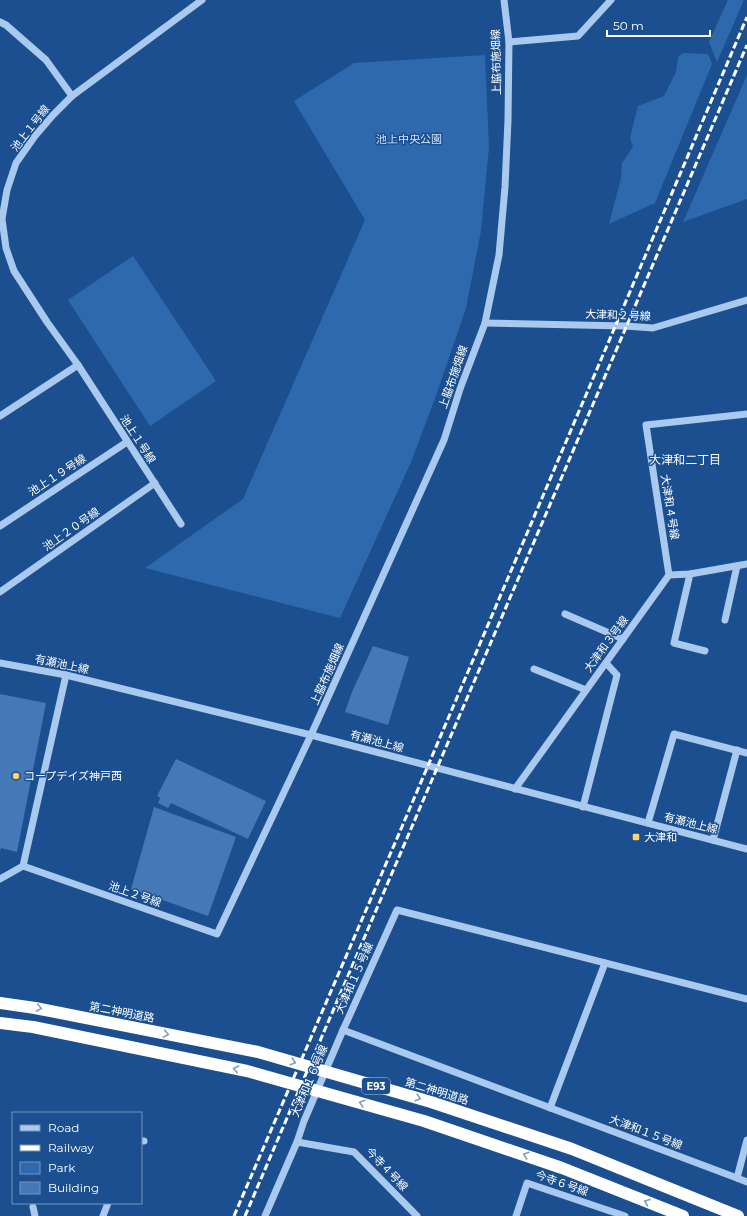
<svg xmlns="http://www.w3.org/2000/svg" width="747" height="1216" font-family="Montserrat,'Noto Sans JP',sans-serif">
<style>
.green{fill:#2e69ad}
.building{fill:#4478b7}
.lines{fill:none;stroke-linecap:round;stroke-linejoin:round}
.minor{stroke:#a9c9ee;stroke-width:7}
.highway{stroke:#fff;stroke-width:12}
.rail{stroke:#fff;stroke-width:3;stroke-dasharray:7 3;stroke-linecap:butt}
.oneway{stroke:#829ec1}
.poi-dot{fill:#ffd166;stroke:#1b4f8f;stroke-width:1.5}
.labels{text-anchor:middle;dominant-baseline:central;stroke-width:3;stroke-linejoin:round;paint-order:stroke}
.shield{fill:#1b4f8f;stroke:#bbcadd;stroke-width:1}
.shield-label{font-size:10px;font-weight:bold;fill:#fff}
.street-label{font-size:11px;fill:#fff;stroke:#1b4f8f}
.park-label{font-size:11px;fill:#cfe3fa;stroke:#1b4f8f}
.poi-label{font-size:11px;fill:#fff;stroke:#1b4f8f;text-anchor:start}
.neighbourhood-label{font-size:12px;fill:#fff;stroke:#1b4f8f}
</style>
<rect width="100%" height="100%" fill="#1b4f8f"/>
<g class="green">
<path d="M728 0H744L717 62 709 42Z"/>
<path d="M683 53 708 54 712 64 655 203 609 224 621 178 622 163 633 147 630 138 638 106 664 96 676 72 678 57Z"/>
<path d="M485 55 489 147 481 231 466 308 437 393 411 462 340 618 145 568 243 499 365 220 294 101 354 63Z"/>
<path d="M747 75V199L683 222Z"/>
<path d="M133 256 216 381 150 426 68 300Z"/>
</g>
<g class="building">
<path d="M373 646 409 657 388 725 345 712 352 692Z"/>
<path d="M0 694 46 703 17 852 1 848 0 851Z"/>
<path d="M176 759 266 801 248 839 171 803 168 808 158 803 160 798 157 796Z"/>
<path d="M154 807 236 837 208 916 131 889Z"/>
</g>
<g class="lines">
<g class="minor">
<path d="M0 22 6 25 46 60 72 96"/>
<path d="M509 42 578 36 611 0"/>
<path d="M485 323 625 326 653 328 747 300"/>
<path d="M0 416 78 365"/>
<path d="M181 524 78 365 47 322 14 271 6 248 2 219 7 190 16 163 35 136 53 115 72 96 202 0"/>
<path d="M0 526 127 442"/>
<path d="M690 574 674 643 705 651"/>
<path d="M669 575 646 425 747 414"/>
<path d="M0 592 155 483"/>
<path d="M565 614 623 639"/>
<path d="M725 620 737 566"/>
<path d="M0 663 66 675 311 735 747 849"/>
<path d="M534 669 586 690"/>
<path d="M515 789 669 575 690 574 747 564"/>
<path d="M583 807 617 675 606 663"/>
<path d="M648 823 674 734 747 753"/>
<path d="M713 840 737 750"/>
<path d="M23 866 217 934 311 735 444 440 460 389 485 323 499 255 505 187 508 120 509 42 504 0"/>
<path d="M23 866 66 675"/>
<path d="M0 879 23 866"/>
<path d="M747 999 397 910 343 1030 737 1178 747 1140"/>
<path d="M550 1108 605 963"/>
<path d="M141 1141H144"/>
<path d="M297 1142 304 1121 343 1030"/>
<path d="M737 1178 747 1182"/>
<path d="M33 1207 35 1216"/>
<path d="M103 1216 108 1203"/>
<path d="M265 1216 297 1142 354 1152 417 1216"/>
<path d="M516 1216 527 1183 625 1216"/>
</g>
<g class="highway">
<path d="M0 1003 35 1008 258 1052 431 1102 572 1149 738 1216"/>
<path d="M0 1023 33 1027 247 1071 424 1121 562 1168 683 1216"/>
</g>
<g class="rail">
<path d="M234 1216 401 829 747 17"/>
<path d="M245 1216 747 45"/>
</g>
</g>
<defs><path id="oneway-chevron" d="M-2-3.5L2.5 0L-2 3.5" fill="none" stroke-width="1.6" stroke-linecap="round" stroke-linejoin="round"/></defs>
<g class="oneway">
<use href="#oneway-chevron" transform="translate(39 1008) rotate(11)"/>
<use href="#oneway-chevron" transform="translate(166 1034) rotate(11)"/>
<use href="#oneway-chevron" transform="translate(293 1062) rotate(16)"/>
<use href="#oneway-chevron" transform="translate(236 1069) rotate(-168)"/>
<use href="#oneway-chevron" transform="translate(418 1098) rotate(16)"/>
<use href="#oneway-chevron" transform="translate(362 1103) rotate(-164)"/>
<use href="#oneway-chevron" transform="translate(526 1155) rotate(-161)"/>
<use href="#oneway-chevron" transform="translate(647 1202) rotate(-158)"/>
</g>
<g class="poi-dot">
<circle cx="16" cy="776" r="4"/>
<rect x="632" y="833" width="8" height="8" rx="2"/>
</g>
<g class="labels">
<rect class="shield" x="362" y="1078" width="28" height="16" rx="3"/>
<g class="shield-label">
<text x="376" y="1086">E93</text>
</g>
<g class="street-label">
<text transform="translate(496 62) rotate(-91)">上脇布施畑線</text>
<text transform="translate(30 128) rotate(-52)">池上１号線</text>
<text transform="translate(618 315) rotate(2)">大津和２号線</text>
<text transform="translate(453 377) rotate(-71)">上脇布施畑線</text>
<text transform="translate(138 439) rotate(57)">池上１号線</text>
<text transform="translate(57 475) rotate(-33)">池上１９号線</text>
<text transform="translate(670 507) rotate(81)">大津和４号線</text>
<text transform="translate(71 529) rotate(-35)">池上２０号線</text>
<text transform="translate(606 644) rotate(-54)">大津和３号線</text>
<text transform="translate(62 664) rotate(12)">有瀬池上線</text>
<text transform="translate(327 674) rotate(-66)">上脇布施畑線</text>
<text transform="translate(377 741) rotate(15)">有瀬池上線</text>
<text transform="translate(691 823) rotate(14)">有瀬池上線</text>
<text transform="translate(135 894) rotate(19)">池上２号線</text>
<text transform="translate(354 978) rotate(-66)">大津和１５号線</text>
<text transform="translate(122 1012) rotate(11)">第二神明道路</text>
<text transform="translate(309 1081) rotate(-67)">大津和１６号線</text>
<text transform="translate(437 1091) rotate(17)">第二神明道路</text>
<text transform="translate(646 1132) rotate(21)">大津和１５号線</text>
<text transform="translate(387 1169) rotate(46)">今寺４号線</text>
<text transform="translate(562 1183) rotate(19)">今寺６号線</text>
</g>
<g class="park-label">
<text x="409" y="139">池上中央公園</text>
</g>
<g class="poi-label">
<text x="24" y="776">コープデイズ神戸西</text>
<text x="644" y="837">大津和</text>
</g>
<g class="neighbourhood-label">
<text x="685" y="459">大津和二丁目</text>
</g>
</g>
<rect x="12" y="1112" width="130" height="92" fill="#1b4f8f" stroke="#7695bc"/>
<rect x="20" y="1125" width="20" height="6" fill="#a9c9ee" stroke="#7695bc"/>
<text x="48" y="1132" font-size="12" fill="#ffffff">Road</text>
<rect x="20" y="1145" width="20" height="6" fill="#ffffff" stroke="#7695bc"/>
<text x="48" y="1152" font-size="12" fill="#ffffff">Railway</text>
<rect x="20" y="1162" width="20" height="12" fill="#2e69ad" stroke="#7695bc"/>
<text x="48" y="1172" font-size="12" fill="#ffffff">Park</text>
<rect x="20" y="1182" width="20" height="12" fill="#4478b7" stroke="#7695bc"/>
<text x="48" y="1192" font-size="12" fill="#ffffff">Building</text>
<path d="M607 30v6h103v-6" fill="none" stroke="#ffffff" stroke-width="2"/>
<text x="613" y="30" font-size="12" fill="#ffffff" stroke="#1b4f8f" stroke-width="3" paint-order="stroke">50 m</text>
</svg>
